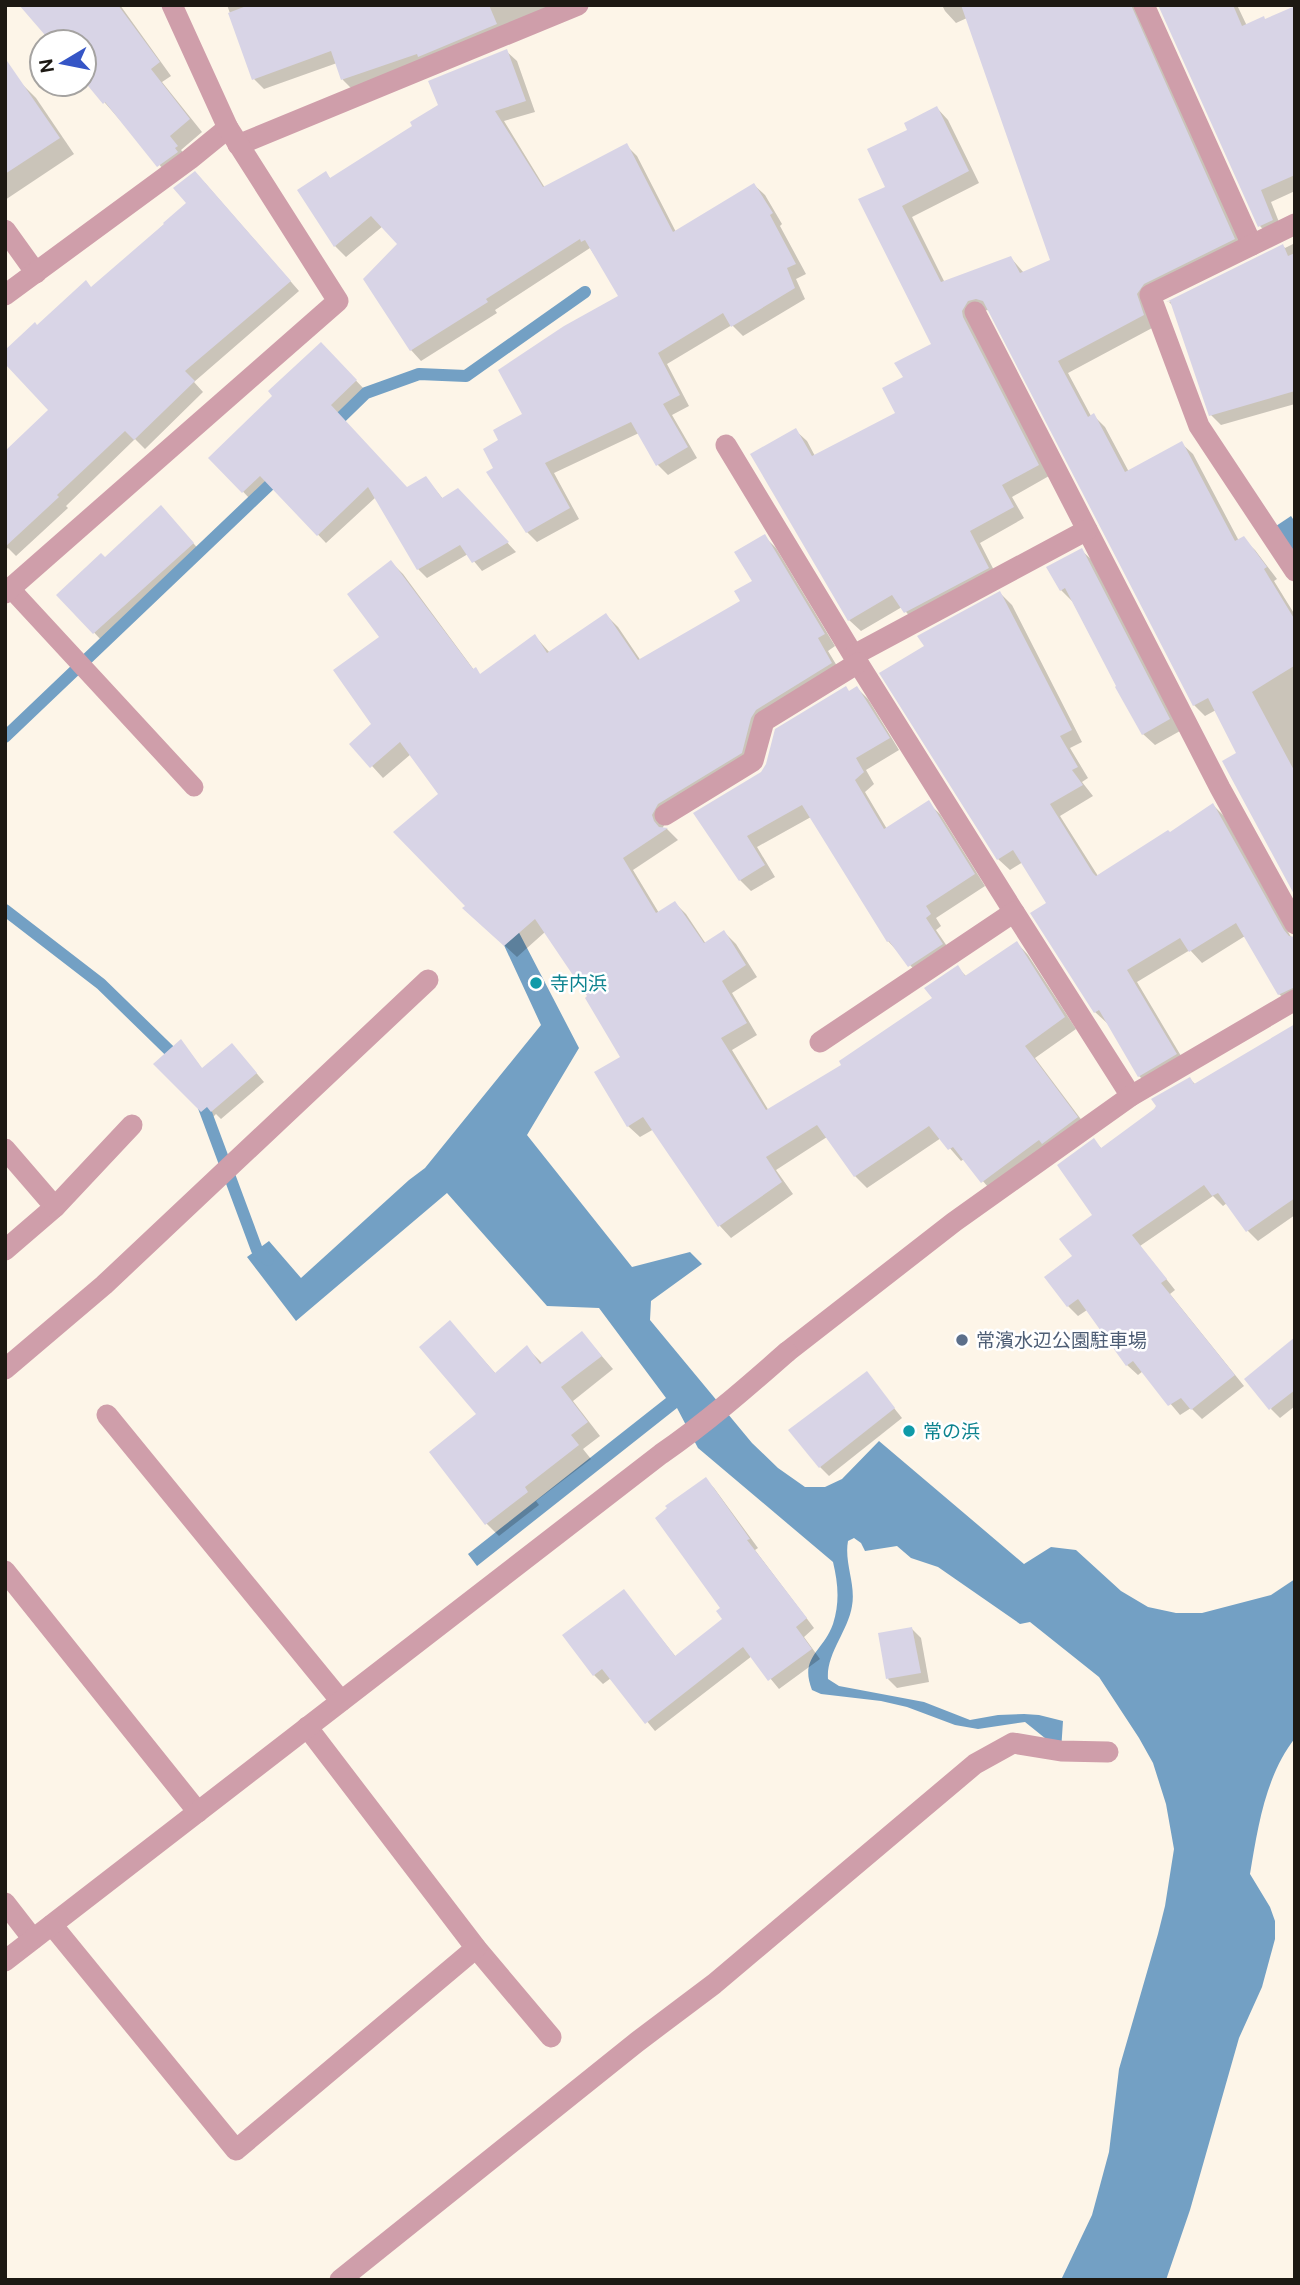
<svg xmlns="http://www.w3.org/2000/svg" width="1300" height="2285" font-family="'DM Sans','Noto Sans JP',sans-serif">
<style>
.water{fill:#73a0c4}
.shadow{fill:#0003}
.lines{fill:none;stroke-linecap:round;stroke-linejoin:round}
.stream{stroke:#73a0c4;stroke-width:12}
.building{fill:#d8d4e6}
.service{stroke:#cf9eaa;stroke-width:19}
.minor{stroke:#cf9eaa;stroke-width:21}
.tertiary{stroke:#cf9eaa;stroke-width:21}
.culture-dot{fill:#0f9aa8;stroke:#fff;stroke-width:2.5}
.service-dot{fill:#5c6f8a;stroke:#fff;stroke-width:2.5}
.labels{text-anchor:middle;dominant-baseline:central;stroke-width:5;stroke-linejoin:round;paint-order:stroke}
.culture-label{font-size:19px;fill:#0d838f;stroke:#fff;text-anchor:start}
.service-label{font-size:19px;fill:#4e5e75;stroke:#fff;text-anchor:start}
</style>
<rect width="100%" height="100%" fill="#fdf5e8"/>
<g class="water">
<path d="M1291 516 1295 522V556L1276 526Z"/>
<path d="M513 921 579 1048 527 1135 632 1267 690 1252 702 1264 651 1301 650 1320 752 1443 778 1468 805 1487H825L842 1479 879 1441 1024 1564 1051 1547 1076 1550 1121 1591 1148 1607 1176 1613H1202L1271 1595 1295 1579V1738C1265 1777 1258 1827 1250 1874L1270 1907 1275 1921V1939L1262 1987 1239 2038 1190 2210 1166 2280H1061L1092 2215 1109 2152 1119 2069 1158 1934 1165 1906 1174 1849 1166 1804 1153 1763 1139 1738 1099 1677 1030 1622 1020 1624 938 1567 911 1558 897 1546 865 1551 861 1543 854 1538 848 1541C844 1563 856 1584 852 1606 848 1631 826 1654 828 1679L839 1686 924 1702 970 1720 998 1715 1024 1714 1039 1715 1063 1721 1061 1751 1025 1722 978 1729 955 1725 907 1707 881 1701 821 1694 812 1690C799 1657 823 1652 833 1624 840 1602 838 1583 833 1562L698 1448 677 1408 477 1566 468 1554 666 1398 599 1308 547 1306 447 1193 296 1321 247 1257 269 1241 301 1278 409 1180 425 1168 541 1025 496 928Z"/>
</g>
<g class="shadow">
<path d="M74 5H120L171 76 162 82 202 132 181 150 189 159 171 178 84 79V42H53Z"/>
<path d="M227 5H565L353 90 343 80 337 63 264 89 254 79Z"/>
<path d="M942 5H1149L1245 250 1155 295 1154 327 1068 373 1091 416 1093 415 1105 427 1129 472 1181 443 1193 454 1239 541 1243 539 1255 550 1277 579 1274 581 1295 615V895L1238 754 1216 710 1205 716 1194 705 989 310 981 311 1049 476 1012 497 1024 518 980 543 999 580 916 624 902 607 861 631 849 620 795 430 807 441 815 456 897 414 905 378 933 345 888 188 909 130 937 108 948 120 979 183 912 217 945 283 1011 258 1024 273 1052 261 967 18 956 23 945 11Z"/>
<path d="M1160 5H1237L1247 26 1266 21 1295 7V191L1271 202 1283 232 1271 238 1260 226Z"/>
<path d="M506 51 517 61 535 112 504 121 545 188 627 146 637 156 676 232 754 185 765 195 782 224 780 226 806 274 796 279 805 299 743 336 732 325 667 364 689 406 672 415 697 458 668 475 657 464 639 433 554 473 579 519 537 542 527 532 495 468 501 441 621 296 590 248 495 310 497 313 421 361 411 350 399 244 383 226 346 257 335 246 299 190 326 174 331 179 415 126Z"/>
<path d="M20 82 36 98 74 154 5 200V92Z"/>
<path d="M205 183 299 291 194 382 203 392 145 449 135 439 66 506 68 508 16 556 8 548 5 550V454L51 410 37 327 92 289 188 203Z"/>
<path d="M1295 243V404L1221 425 1211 415 1174 307 1169 302 1283 246 1285 248Z"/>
<path d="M321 344 365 390 338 415 407 489 426 478 443 499 458 490 516 552 482 571 468 554 427 578 418 569 376 497 326 543 270 484 251 500 211 458 275 396Z"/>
<path d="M170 517 202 553 103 642 59 595 105 559Z"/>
<path d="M764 536 776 548 835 646 828 651 843 676 768 722 753 764 669 816 662 829H667L678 840 633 870 659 913 675 903 686 914 706 944 724 932 736 944 757 977 732 993 757 1035 732 1050 769 1111 844 1065 934 999 958 968 967 977 1017 943 1028 955 1076 1029 1035 1058 1089 1130 994 1194 964 1159 961 1161 941 1138 867 1188 855 1176 827 1137 776 1170 793 1194 731 1238 720 1226 654 1129 640 1137 628 1126 623 1058 590 997 545 932 517 957 477 920 467 906 440 794 411 754 383 778 352 744 374 724 391 562 403 574 474 670 481 675 535 636 550 653 606 615 618 627 641 661 743 602 754 582Z"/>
<path d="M1081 550 1093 561 1180 731 1155 745 1143 734 1073 602 1061 590Z"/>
<path d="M1000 593 1012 605 1082 742 1070 748 1088 778 1082 782 1093 796 1060 816 1098 876 1170 834 1213 805 1224 816 1291 937 1245 936 1202 963 1190 950 1137 982 1187 1066 1151 1087 1139 1076 1108 1023H1107L1095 1012 1049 903 1023 862 1010 870 998 859 882 673 926 647Z"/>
<path d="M857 688 868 699 899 750 866 770 874 784 865 792 887 829 928 803 940 814 985 886 936 918 941 926 936 930 953 955 921 977 888 941 811 817 757 847 775 877 751 891 740 880 695 814 762 773Z"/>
<path d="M1295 965V1002L1290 1004 1279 994Z"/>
<path d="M1295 1026V1215L1258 1241 1248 1231 1227 1203 1223 1206 1213 1196 1140 1246 1175 1290 1170 1294 1244 1386 1202 1419 1191 1408 1180 1415 1143 1371 1138 1375 1127 1365 1087 1310 1078 1316 1068 1306 1074 1256 1094 1216V1141L1102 1149 1155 1110 1190 1079 1196 1085Z"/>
<path d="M188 1050 203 1070 240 1054 264 1082 221 1119 216 1114 211 1119 156 1064Z"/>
<path d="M450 1322 496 1374 527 1348 543 1364 582 1333 613 1369 573 1401 600 1436 583 1449 591 1459 536 1501 539 1505 499 1536 486 1523 478 1415Z"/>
<path d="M1295 1345V1406L1280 1418 1271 1409Z"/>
<path d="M866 1373 902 1418 829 1476 820 1467Z"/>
<path d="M705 1479 714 1488 758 1548 755 1550 814 1628 804 1637 820 1659 779 1689 752 1656 655 1731 611 1678 603 1684 594 1675 624 1592 676 1657 724 1619Z"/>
<path d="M912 1629 921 1638 929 1682 897 1688 888 1679Z"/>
</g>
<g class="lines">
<g class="stream">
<path d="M330 428 366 393 419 374 466 376 585 292"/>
<path d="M5 737 281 474"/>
<path d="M5 910 101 984 180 1061"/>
<path d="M199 1094 257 1250 268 1260"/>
</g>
</g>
<g class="building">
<path d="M19 5H118L160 62 151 69 190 119 170 136 178 146 175 148 178 152 157 167 105 102 103 104 84 81V42H51Z"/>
<path d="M249 5H489L497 24 418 57 417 54 341 80 331 51 252 80 228 13Z"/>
<path d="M961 5H1131L1235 239 1144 284 1137 294 1144 315 1058 361 1088 417 1094 413 1125 472 1182 441 1235 541 1244 536 1267 567 1264 569 1295 620 1294 666 1252 692 1295 772V896L1222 761 1236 753 1208 698 1193 706 983 301 976 299 968 301 962 311 963 317 1039 465 1002 485 1014 507 970 531 989 568 904 613 892 595 848 621 750 454 796 428 812 456 895 413 882 388 903 377 894 363 931 344 858 199 885 187 867 149 907 130 904 123 937 106 969 171 902 206 941 282 1011 256 1020 273 1050 260Z"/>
<path d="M1158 5H1233L1242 26 1264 16 1265 19 1295 6V175L1261 190 1273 220 1258 227Z"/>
<path d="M507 49 526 101 495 111 543 187 627 143 673 232 754 183 773 213 770 215 796 264 787 268 795 288 731 327 723 313 658 353 680 395 663 404 688 447 656 466 631 422 545 463 570 508 526 533 486 472 493 468 483 449 498 440 493 430 522 414 498 370 564 326 618 296 585 240 581 242 580 239 486 299 488 302 410 351 363 279 397 244 371 216 334 247 297 190 326 171 330 178 412 126 410 122 438 105 428 81Z"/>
<path d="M5 58 60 138 5 174Z"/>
<path d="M195 171 291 281 185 371 195 381 134 440 125 431 57 495 59 497 5 547V451L48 410 5 364V350L35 322 37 325 86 280 91 287 164 224 163 223 186 203 173 188Z"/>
<path d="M1283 244 1288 256 1295 253V391L1209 416 1170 301 1166 302Z"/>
<path d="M321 342 357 380 331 405 407 487 426 476 442 498 458 488 509 542 472 563 460 545 417 570 368 487 317 536 260 476 242 493 208 458 272 396 268 391Z"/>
<path d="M161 505 194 543 93 634 56 595 101 553 105 557Z"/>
<path d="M765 534 825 634 818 638 832 663 756 710 751 718 742 753 658 804 652 815 654 821 659 827 668 828 623 858 656 913 675 901 704 943 724 930 746 965 722 981 747 1023 721 1038 766 1110 841 1065 839 1061 932 998 924 988 958 965 965 976 1017 941 1065 1017 1025 1046 1078 1117 1042 1144 1039 1140 981 1183 953 1147 948 1150 929 1126 854 1177 817 1125 766 1157 782 1182 718 1227 643 1117 627 1127 594 1072 620 1057 585 998 587 996 535 919 504 946 462 908 465 906 393 832 438 794 400 742 370 768 349 744 371 724 333 670 379 637 347 594 391 560 473 669 476 667 480 674 535 634 547 653 606 613 638 660 740 601 734 591 752 581 734 552Z"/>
<path d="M1082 548 1170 719 1142 735 1115 687 1116 686 1065 588 1060 591 1046 567Z"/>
<path d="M1000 591 1072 730 1060 736 1078 767 1072 770 1083 785 1050 804 1093 873 1096 876 1168 830 1170 832 1213 803 1284 930 1289 936 1295 937V987L1278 995 1236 923 1189 952 1180 938 1127 970 1177 1054 1138 1077 1099 1010 1094 1013 1030 913 1046 903 1013 850 997 860 879 673 924 646 917 636Z"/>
<path d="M846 686 849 691 857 686 890 738 856 758 864 772 855 780 884 829 929 800 975 874 926 906 931 914 926 918 943 944 908 967 889 941 887 942 802 805 747 836 765 865 739 881 693 813 761 772 766 764 775 729Z"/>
<path d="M1295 1024V1198L1246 1232 1218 1193 1212 1196 1204 1185 1132 1235 1167 1279 1161 1283 1235 1375 1191 1410 1181 1398 1168 1406 1133 1361 1126 1366 1078 1299 1067 1307 1044 1277 1072 1256 1059 1239 1092 1215 1057 1165 1094 1138 1101 1148 1154 1109 1156 1106 1151 1099 1190 1077 1194 1084Z"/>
<path d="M181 1039 202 1068 232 1043 257 1073 211 1112 207 1107 201 1112 153 1064Z"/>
<path d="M450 1320 495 1373 527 1345 540 1364 582 1331 602 1356 561 1387 588 1422 571 1435 579 1445 525 1487 528 1492 485 1525 429 1452 476 1414 419 1347Z"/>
<path d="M1295 1337V1390L1269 1410 1244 1379Z"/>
<path d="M867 1371 895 1408 819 1468 788 1430Z"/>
<path d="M706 1477 750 1539 747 1540 807 1618 796 1627 812 1649 768 1681 743 1647 645 1724 602 1669 593 1676 562 1635 624 1589 675 1656 722 1619 716 1611 720 1608 655 1518 667 1508 665 1506Z"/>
<path d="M912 1627 921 1673 886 1679 878 1633Z"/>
</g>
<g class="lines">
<path class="service" d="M10 588 194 787"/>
<g class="minor">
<path d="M1144 5 1252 245"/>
<path d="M238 145 578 5"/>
<path d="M1295 224 1150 295 1199 426 1295 571"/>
<path d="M5 230 36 273"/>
<path d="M5 295 190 159 228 128"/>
<path d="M975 312 1220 788 1295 924"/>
<path d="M726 445 858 663 1014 912"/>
<path d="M5 593 338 301 228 128 172 5"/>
<path d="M854 655 1087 530"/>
<path d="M665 815 753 761 764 721 858 663"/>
<path d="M820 1042 1014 912 1131 1096"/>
<path d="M5 1149 55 1207 5 1250"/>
<path d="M55 1207 132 1125"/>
<path d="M787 1352 954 1222 1131 1096 1295 1000"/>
<path d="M5 1369 104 1285 428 980"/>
<path d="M107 1415 341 1701"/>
<path d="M5 1571 198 1812"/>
<path d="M307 1727 476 1948 551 2037"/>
<path d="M5 1903 33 1939"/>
<path d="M52 1925 236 2150 476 1948"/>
<path d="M340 2280 637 2042 714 1984 975 1764 1013 1743 1061 1751 1108 1752"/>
</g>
<path class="tertiary" d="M5 1961 661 1454C706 1423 746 1388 787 1352"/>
</g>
<g class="culture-dot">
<circle cx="536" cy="983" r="7"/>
<circle cx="909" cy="1431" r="7"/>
</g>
<circle class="service-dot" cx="962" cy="1340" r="7"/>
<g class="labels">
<g class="culture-label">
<text x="550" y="983">寺内浜</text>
<text x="923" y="1431">常の浜</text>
</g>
<g class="service-label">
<text x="976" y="1340">常濱水辺公園駐車場</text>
</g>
</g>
<rect width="1300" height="2285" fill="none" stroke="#1d1913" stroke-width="14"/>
<g transform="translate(63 63) rotate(260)"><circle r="33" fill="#ffffff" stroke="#a5a3a1" stroke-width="2"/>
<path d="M0-5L12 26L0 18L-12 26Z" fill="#3555c6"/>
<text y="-10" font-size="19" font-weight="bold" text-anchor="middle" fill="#1d1913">N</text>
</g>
</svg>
